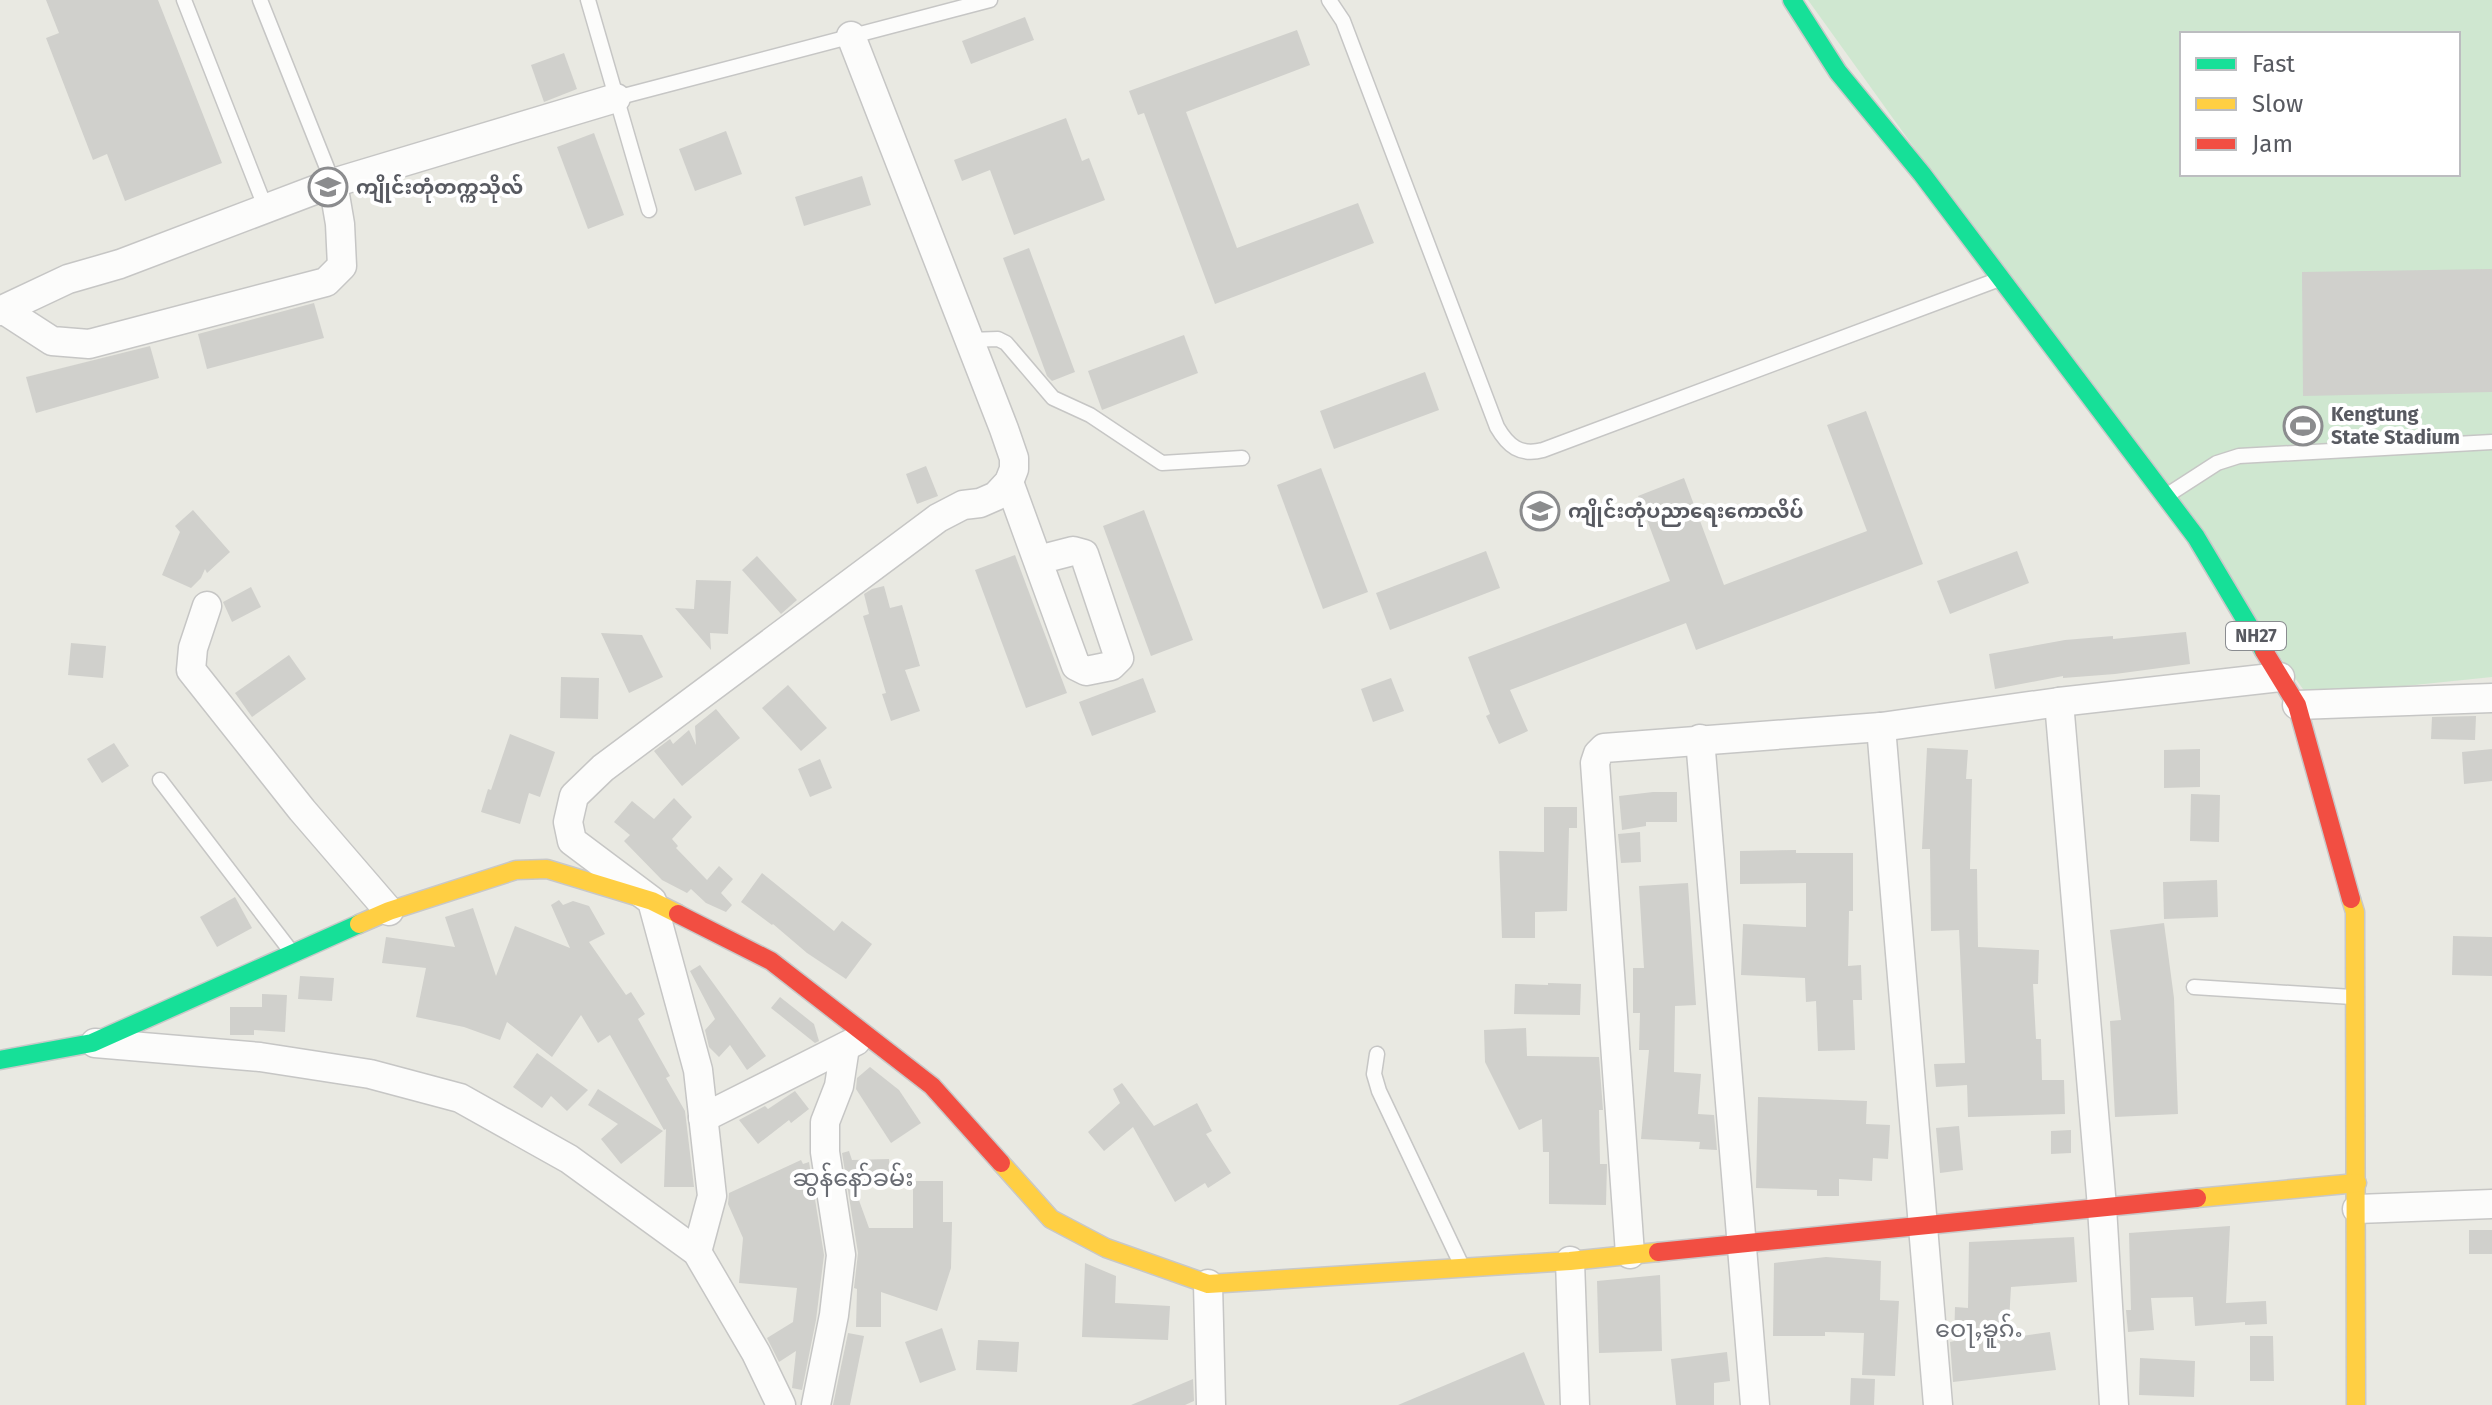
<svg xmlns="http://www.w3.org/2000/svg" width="2492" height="1405" font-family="'Fira Sans','Noto Sans Myanmar',sans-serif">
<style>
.green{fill:#cfe7d0;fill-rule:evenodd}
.building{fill:#d0d0cc}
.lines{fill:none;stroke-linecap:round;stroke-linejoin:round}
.lane-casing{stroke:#c6c6c5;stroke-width:17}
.street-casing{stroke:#c6c6c5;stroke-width:31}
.fast-casing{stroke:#c8c8c8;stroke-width:21}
.slow-casing{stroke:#c8c8c8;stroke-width:21}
.jam-casing{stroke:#c8c8c8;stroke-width:21}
.lane{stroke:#fcfcfb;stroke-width:14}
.street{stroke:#fcfcfb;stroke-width:28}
.fast{stroke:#16e098;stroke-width:18}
.slow{stroke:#ffcf43;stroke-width:18}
.jam{stroke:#f24e42;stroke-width:18}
.labels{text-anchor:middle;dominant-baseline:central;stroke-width:8;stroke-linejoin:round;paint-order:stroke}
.shield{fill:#fff;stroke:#8a8c90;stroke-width:2}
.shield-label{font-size:18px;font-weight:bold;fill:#585a61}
.poi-label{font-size:20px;font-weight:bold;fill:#585a61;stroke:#fff;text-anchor:start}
.quarter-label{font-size:24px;fill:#696c73;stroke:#fff}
</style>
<rect width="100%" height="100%" fill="#e9e9e2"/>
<path class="green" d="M1808 0H2492V677L2308 696ZM2182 34H2458V174H2182Z"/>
<g class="building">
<path d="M46 0H158L222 163 125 201 107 154 93 160 46 38 59 33Z"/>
<path d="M1025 17 1034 40 971 64 962 41Z"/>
<path d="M1297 30 1310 65 1186 112 1237 248 1358 203 1374 243 1215 304 1144 113 1138 115 1129 91Z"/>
<path d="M564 53 577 89 544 102 531 65Z"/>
<path d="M1066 118 1082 161 1089 158 1105 200 1014 235 990 170 962 181 954 160Z"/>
<path d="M726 131 742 174 695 191 679 149Z"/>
<path d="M594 133 624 215 588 229 557 147Z"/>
<path d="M862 176 871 205 804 226 795 197Z"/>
<path d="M1029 248 1075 372 1052 381 1047 376 1003 258Z"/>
<path d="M2492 269V392L2303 396 2302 272Z"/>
<path d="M314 303 324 338 207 369 198 334Z"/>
<path d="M1184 335 1198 373 1102 410 1088 371Z"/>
<path d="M150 346 159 378 36 413 26 377Z"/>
<path d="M1425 372 1439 410 1334 449 1320 411Z"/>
<path d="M1866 411 1923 564 1696 650 1686 623 1510 690 1528 731 1499 744 1486 716 1490 714 1468 657 1670 581 1638 496 1684 478 1724 585 1867 531 1827 425Z"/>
<path d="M926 466 938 496 917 504 906 474Z"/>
<path d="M1321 468 1368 592 1323 609 1277 485Z"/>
<path d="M193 510 230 552 207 573 205 569 201 578 191 588 162 575 180 532 175 526Z"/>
<path d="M1144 510 1193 640 1151 656 1103 526Z"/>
<path d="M1486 551 1500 588 1390 630 1376 593Z"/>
<path d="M2017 551 2029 583 1950 614 1937 581Z"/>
<path d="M1015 555 1067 693 1026 708 975 570Z"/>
<path d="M757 556 797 600 781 614 742 570Z"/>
<path d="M696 580 731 581 728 634 710 633 711 650 675 608 694 609Z"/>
<path d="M884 586 890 608 902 605 920 666 905 670 920 711 891 721 882 694 886 693 863 616 869 614 864 594 872 589Z"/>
<path d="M251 587 261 607 232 622 223 602Z"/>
<path d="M2186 632 2190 664 2115 674 2063 678V676L1995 689 1989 654 2065 640 2113 636V639Z"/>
<path d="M601 633 642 635 663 677 629 693Z"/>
<path d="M71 643 106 646 103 678 68 675Z"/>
<path d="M289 655 306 679 252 717 235 693Z"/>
<path d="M561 677 599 678 598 719 560 718Z"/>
<path d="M1143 678 1156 712 1092 736 1079 702Z"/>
<path d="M1391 678 1404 711 1373 722 1361 689Z"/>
<path d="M788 685 827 728 801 751 762 708Z"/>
<path d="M716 709 740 738 682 786 654 751 670 739 673 744 689 730 696 745 695 726Z"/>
<path d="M2476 716 2475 740 2431 739 2432 717Z"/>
<path d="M510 734 555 752 540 797 529 793 520 824 481 812 488 789 491 790Z"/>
<path d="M114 743 129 766 102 783 87 759Z"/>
<path d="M1927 748 1968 750 1966 779H1972L1970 869H1977L1978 947 2039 950 2038 984H2033L2036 1039H2041L2042 1080H2064L2065 1114 1968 1117 1967 1085 1936 1087 1934 1064 1965 1063 1959 930 1931 931 1930 849H1922Z"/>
<path d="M2200 749V787L2164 788V750Z"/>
<path d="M2492 749V781L2464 784 2462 752Z"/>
<path d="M820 759 832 788 810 797 798 769Z"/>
<path d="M1653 792H1677V822H1646V826L1622 830 1619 796Z"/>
<path d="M2191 794 2220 795 2219 842 2190 841Z"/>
<path d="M674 798 692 817 672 839 678 846 676 848 707 880 719 866 733 879 721 893 732 905 726 912 706 903 691 889 687 893 662 880 624 841 630 835 614 822 632 801 654 819Z"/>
<path d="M1544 807H1577V828H1569L1567 911 1535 912V938H1502L1499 851 1544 852Z"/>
<path d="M1640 832 1641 862 1621 863 1618 834Z"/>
<path d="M1796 850V853H1853V911H1849L1848 966 1861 965 1862 1000H1853L1855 1050 1818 1051 1816 1001 1806 1002 1805 978 1741 975 1743 924 1806 927V883L1740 884V851Z"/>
<path d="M762 873 834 931 842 921 872 944 846 979 807 953 773 924 772 925 741 902Z"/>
<path d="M2217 880 2218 917 2164 919 2163 882Z"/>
<path d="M1688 883 1696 1005 1675 1006 1674 1072 1701 1074 1698 1114 1714 1115 1717 1150 1699 1149 1700 1142 1641 1139 1649 1050H1639L1640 1013H1633V968H1644L1639 886Z"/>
<path d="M235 897 252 928 217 947 200 917Z"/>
<path d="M559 900 563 905 573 901 589 906 605 934 589 942 626 995 631 992 645 1014 638 1019 670 1076 666 1078 685 1111 694 1187H664L666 1129 664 1130 610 1035 598 1043 581 1015 552 1057 507 1022 500 1040 464 1027 416 1017 426 968 382 963 386 937 455 947 445 917 473 908 496 976 515 926 570 948 551 905Z"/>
<path d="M2164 923 2174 998 2178 1114 2115 1117 2110 1021 2121 1020 2110 930Z"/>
<path d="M2453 936 2492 937V976L2452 975Z"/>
<path d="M700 965 766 1056 747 1070 730 1045 719 1057 709 1047 705 1030 715 1019 690 971Z"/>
<path d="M300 976 334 978 332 1001 298 999Z"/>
<path d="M1548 983 1581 984 1580 1015 1514 1014 1515 984 1548 985Z"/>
<path d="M262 994 287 995 285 1032 254 1030V1035H230V1007H262Z"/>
<path d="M780 997 814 1024 819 1041 815 1043 771 1008Z"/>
<path d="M1526 1028 1527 1056 1599 1057 1603 1110H1599L1600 1164H1607L1606 1205 1549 1204V1152H1543L1542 1119 1519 1130 1485 1062 1484 1030Z"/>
<path d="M537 1053 588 1090 567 1111 551 1096 542 1108 513 1087Z"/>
<path d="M870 1067 899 1090 921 1123 891 1143 856 1089 857 1078Z"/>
<path d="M1122 1083 1154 1126 1197 1103 1212 1131 1206 1134 1231 1173 1208 1188 1205 1183 1175 1202 1133 1127 1104 1151 1088 1132 1120 1103 1113 1089Z"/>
<path d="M598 1089 663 1131 621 1164 601 1139 618 1124 588 1105Z"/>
<path d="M795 1091 809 1109 791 1123 789 1120 758 1144 739 1120 765 1106 768 1109Z"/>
<path d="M1758 1097 1867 1101 1866 1124 1890 1125 1888 1159 1873 1158 1872 1181 1839 1179V1196H1817V1190L1756 1188Z"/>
<path d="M1959 1126 1963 1170 1940 1173 1936 1128Z"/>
<path d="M2071 1130V1153L2051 1154V1131Z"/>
<path d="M849 1151 852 1160 889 1159 890 1180 852 1181 869 1228H913V1181H943V1222H952L951 1268 937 1311 881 1292V1327H856L857 1289 854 1288 858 1253 842 1153Z"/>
<path d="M801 1160 803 1164 809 1162 824 1255 816 1320 802 1390 792 1388 796 1351 779 1362 767 1338 793 1322 797 1288 739 1283 743 1238 728 1204 729 1193Z"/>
<path d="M2230 1226 2226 1303 2266 1301 2267 1324 2245 1325V1322L2195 1326 2193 1297 2151 1298 2154 1330 2128 1332 2126 1310H2131L2129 1233Z"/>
<rect x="2469" y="1230" width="23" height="24"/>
<path d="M2074 1237 2077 1282 2011 1287 2008 1338 2050 1332 2056 1370 1953 1382 1950 1342 1954 1341 1955 1307 1968 1308 1969 1242Z"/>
<path d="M1826 1257 1881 1261 1880 1300 1899 1301 1895 1376 1862 1375 1864 1333 1825 1332V1336H1773L1774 1263Z"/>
<path d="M1085 1263 1116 1276 1115 1303 1170 1306 1168 1340 1082 1337Z"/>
<path d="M1660 1275 1662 1351 1599 1353 1597 1281Z"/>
<path d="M942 1328 956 1370 920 1383 905 1342Z"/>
<path d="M848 1333 864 1336 850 1405H833Z"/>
<path d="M2250 1336H2273L2274 1381H2250Z"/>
<path d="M978 1340 1019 1342 1017 1372 976 1370Z"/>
<path d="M1524 1352 1545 1405H1398Z"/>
<path d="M1727 1352 1730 1381 1714 1383V1405H1676L1671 1359Z"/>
<path d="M2140 1358 2195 1361 2194 1397 2139 1395Z"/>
<path d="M1851 1378 1875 1379 1874 1405H1850Z"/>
<path d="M1193 1379 1194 1401 1185 1405H1131Z"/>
</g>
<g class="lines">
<defs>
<g id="lane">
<path d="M184 0 266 209"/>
<path d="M260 0 333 183"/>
<path d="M588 0 649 210"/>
<path d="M1329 0 1343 21 1497 427C1508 446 1520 456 1543 450L1997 280"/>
<path d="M616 98 990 0"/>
<path d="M969 340 998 339 1006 343 1053 398 1090 415 1162 463 1242 458"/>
<path d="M2169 494 2217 463 2239 456 2492 442"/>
<path d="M160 780 290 950"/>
<path d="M2194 987 2352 997"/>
<path d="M1377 1054 1374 1074 1379 1091 1461 1264"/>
</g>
<g id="street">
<path d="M4 310 52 341 89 344 326 282 342 266 340 224 333 183"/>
<path d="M0 311 68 279 120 264 333 183 616 98"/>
<path d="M1009 482 1076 666 1086 671 1111 666 1119 658 1084 554 1073 551 1038 560"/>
<path d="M207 606 193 648 191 670 302 810 389 911"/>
<path d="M2059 702 2102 1207 2114 1405"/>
<path d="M2297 705 2492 698"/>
<path d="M1881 727 1938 1405"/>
<path d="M1700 739 1755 1405"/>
<path d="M95 1043 260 1057 370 1074 460 1098 569 1159 697 1252 756 1353 781 1405"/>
<path d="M703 1118 856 1041"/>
<path d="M2357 1209 2492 1204"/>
<path d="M697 1252 712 1196 698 1070 652 901 572 841 568 822 574 796 603 768 938 518 963 505 980 503 996 496 1009 482 1014 469V458L1004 429 851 36"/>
<path d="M1630 1254 1595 763 1598 754 1604 748 1881 727 2059 702 2280 677"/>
<path d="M1570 1261 1575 1405"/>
<path d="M1208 1284 1211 1405"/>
<path d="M816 1405 834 1315 841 1255 825 1152V1122L839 1086 845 1047"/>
</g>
<g id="fast">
<path d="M1792 0 1838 72 1922 174 2196 537 2264 651"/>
<path d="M0 1060 92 1043 359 924"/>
</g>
<g id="slow">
<path d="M2351 899 2355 912 2356 1405"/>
<path d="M359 924 389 911 516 870 547 869 652 901 678 914"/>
<path d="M1001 1163 1051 1219 1106 1248 1208 1284 1570 1261 1658 1252"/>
<path d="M2197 1198 2357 1183"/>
</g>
<g id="jam">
<path d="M2264 651 2297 705 2351 899"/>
<path d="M678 914 771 961 932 1086 1001 1163"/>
<path d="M1658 1252 2197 1198"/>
</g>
</defs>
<use href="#lane" class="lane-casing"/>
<use href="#street" class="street-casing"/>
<use href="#fast" class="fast-casing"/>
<use href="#slow" class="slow-casing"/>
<use href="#jam" class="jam-casing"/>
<use href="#lane" class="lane"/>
<use href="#street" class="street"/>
<use href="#fast" class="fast"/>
<use href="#slow" class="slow"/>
<use href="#jam" class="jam"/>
</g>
<defs>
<symbol id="university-ring" viewBox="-11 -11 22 22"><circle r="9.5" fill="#fff" stroke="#8b8c8e" stroke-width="1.5"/><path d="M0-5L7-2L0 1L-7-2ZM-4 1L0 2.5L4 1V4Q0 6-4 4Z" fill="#8b8c8e"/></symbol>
<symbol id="stadium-ring" viewBox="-11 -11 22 22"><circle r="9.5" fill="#fff" stroke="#8b8c8e" stroke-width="1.5"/><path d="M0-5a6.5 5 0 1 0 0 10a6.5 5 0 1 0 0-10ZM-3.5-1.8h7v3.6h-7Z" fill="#8b8c8e"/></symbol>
</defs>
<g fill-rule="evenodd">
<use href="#university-ring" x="306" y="165" width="44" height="44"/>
<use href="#stadium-ring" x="2281" y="404" width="44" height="44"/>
<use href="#university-ring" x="1518" y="489" width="44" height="44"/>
</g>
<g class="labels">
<rect class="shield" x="2226" y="622" width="60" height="28" rx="6"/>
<g class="shield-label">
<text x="2256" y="636">NH27</text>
</g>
<g class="poi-label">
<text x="356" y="187">ကျိုင်းတုံတက္ကသိုလ်</text>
<text x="2331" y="414">Kengtung<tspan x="2331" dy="23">State Stadium</tspan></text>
<text x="1568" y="511">ကျိုင်းတုံပညာရေးကောလိပ်</text>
</g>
<g class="quarter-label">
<text x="853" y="1178">ဆွန်နော်ခမ်း</text>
<text x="1979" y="1329">ဝေႃႇၶူၵ်ႉ</text>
</g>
</g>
<rect x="2180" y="32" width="280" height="144" fill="#ffffff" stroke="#bcbdc0" stroke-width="2"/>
<rect x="2196" y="58" width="40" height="12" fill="#16e098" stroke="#bcbdc0" stroke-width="2"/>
<text x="2252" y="72" font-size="24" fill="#585a61">Fast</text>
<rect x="2196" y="98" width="40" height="12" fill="#ffcf43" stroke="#bcbdc0" stroke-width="2"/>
<text x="2252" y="112" font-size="24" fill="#585a61">Slow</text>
<rect x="2196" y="138" width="40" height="12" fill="#f24e42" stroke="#bcbdc0" stroke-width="2"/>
<text x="2252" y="152" font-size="24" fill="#585a61">Jam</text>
</svg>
